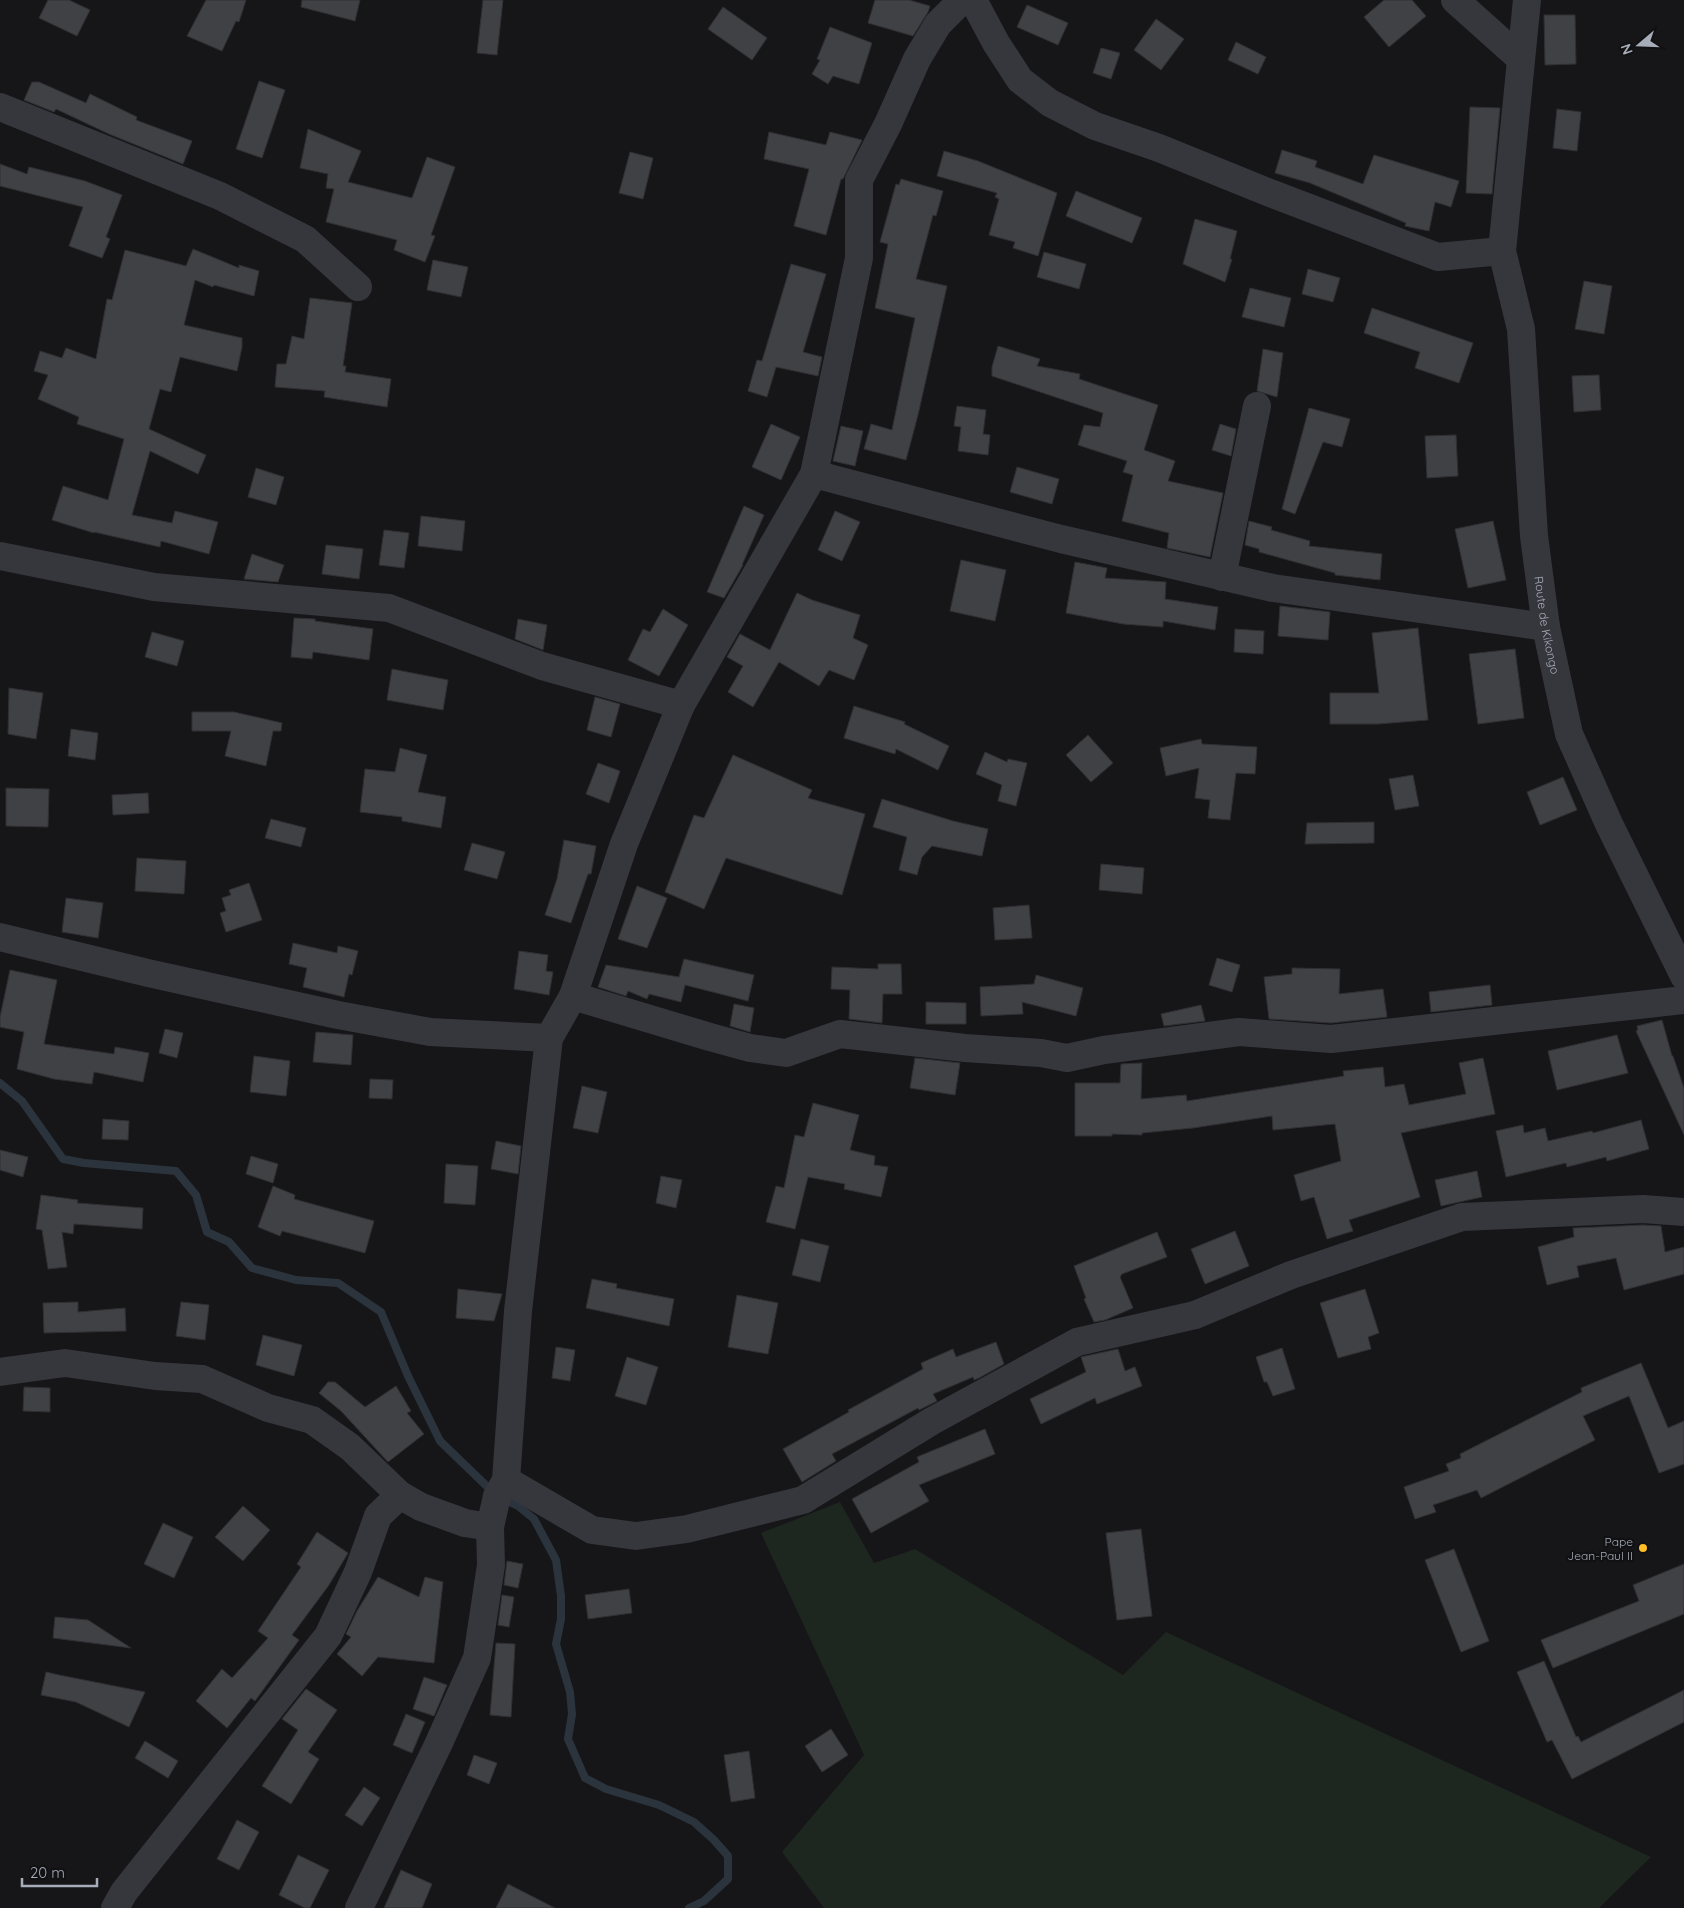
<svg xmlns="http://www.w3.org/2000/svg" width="1684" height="1908" font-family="Quicksand,sans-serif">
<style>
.green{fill:#1d261f}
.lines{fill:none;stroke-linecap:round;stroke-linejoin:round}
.stream{stroke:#2b343d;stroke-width:8}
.building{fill:#404145;stroke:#303034}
.minor{stroke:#36373d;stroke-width:28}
.poi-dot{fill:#ffbd27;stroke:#111113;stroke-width:2}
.labels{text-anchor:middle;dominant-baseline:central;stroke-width:4.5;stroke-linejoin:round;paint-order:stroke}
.street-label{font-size:12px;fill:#a7acb9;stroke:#111113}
.poi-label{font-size:12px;fill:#a7acb9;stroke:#111113;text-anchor:end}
</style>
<rect width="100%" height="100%" fill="#161618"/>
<path class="green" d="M840 1502 874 1563 915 1549 1123 1675 1166 1632 1651 1857 1599 1908H824L782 1852 864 1755 761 1533Z"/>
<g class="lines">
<path class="stream" d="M0 1083 22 1101 63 1159 84 1163 176 1171 196 1195 207 1232 229 1242 252 1268 296 1280 338 1283 381 1312 408 1376 440 1441 497 1496 518 1506 534 1519 556 1560 561 1596V1619L556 1644 570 1692 572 1714 568 1739 585 1778 606 1789 659 1805 694 1822 714 1840 728 1856V1879L704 1901 689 1908"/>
</g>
<g class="building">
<path d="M48 0H69L90 10 77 36 39 18Z"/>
<path d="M206 0H246L239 22 236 21 222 51 187 36Z"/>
<path d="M302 0H360L355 21 301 7Z"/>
<path d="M483 0H503L497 55 477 53Z"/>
<path d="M875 0H909L930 6 928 12 913 36 868 23Z"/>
<path d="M1384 0H1412L1426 16 1389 47 1364 17Z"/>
<path d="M1027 5 1068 23 1058 45 1017 27Z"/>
<path d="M723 7 767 38 752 60 708 29Z"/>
<path d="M1544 15H1575L1576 64 1545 65Z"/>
<path d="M1156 19 1184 39 1161 70 1134 50Z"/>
<path d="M830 27 872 43 859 84 833 76 828 84 812 74 820 60 817 59Z"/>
<path d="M1236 42 1266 57 1258 74 1228 60Z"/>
<path d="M1101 48 1120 53 1111 79 1093 73Z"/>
<path d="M259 81 285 90 262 158 236 149Z"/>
<path d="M32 82H39L86 103 90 94 137 117 136 120 192 141 183 164 109 134 56 109 54 112 24 100Z"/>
<path d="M1470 107 1500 108 1492 194 1466 193Z"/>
<path d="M1557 109 1581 112 1577 151 1553 148Z"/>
<path d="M308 129 361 151 348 182 412 198 427 157 455 167 431 235 435 236 425 262 394 250 397 240 326 222 334 189 326 188 328 174 300 168Z"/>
<path d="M769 132 826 145 830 132 862 140 843 179H841L826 235 794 226 809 169 764 159Z"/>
<path d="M1282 150 1317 161 1315 167 1363 184 1374 155 1459 181 1451 207 1435 202 1429 231 1405 226 1406 223 1310 183 1275 173Z"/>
<path d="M944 151 978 161 1057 193 1038 256 1013 248 1015 242 989 235 999 199 995 197 997 193 937 176Z"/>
<path d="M630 152 653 158 643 199 619 193Z"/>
<path d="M0 164 27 174 29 167 85 181 122 195 106 237 110 239 102 258 69 246 83 207 0 186Z"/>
<path d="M901 179 943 191 936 216 933 215 916 279 947 286 918 415 906 460 864 449 871 424 892 430 915 318 875 308 888 244 880 242 896 184 899 185Z"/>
<path d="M1076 191 1142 218 1132 243 1066 216Z"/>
<path d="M1195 219 1237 231 1230 259H1232L1225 282 1183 264Z"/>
<path d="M193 249 239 268V265L259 271 254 296 214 285 213 287 195 280 184 325 242 338V347L237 371 180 357 171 392 160 389 149 429 206 455 198 474 150 451 132 515 172 523 175 511 218 522 209 554 161 541 160 547 94 532V533L52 520 63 486 108 500 124 439 77 424 79 417 38 399 48 375 34 371 40 351 62 358 66 348 96 359 107 299 112 300 125 250 186 266Z"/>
<path d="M1044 252 1086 264 1079 289 1037 277Z"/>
<path d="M433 260 468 267 461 297 427 290Z"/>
<path d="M791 264 826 274 803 352 822 357 818 376 776 367 767 397 748 391 757 360 762 361Z"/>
<path d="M1308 269 1340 278 1333 302 1302 294Z"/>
<path d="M1584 281 1612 286 1604 334 1575 329Z"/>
<path d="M1250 288 1291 298 1284 327 1242 317Z"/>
<path d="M310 298 352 303 343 366H346L345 372 391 379 387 407 324 397 325 391 275 387 277 364H286L292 336 304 339Z"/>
<path d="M1372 308 1473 343 1459 383 1415 368 1420 352 1364 333Z"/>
<path d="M998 346 1040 359 1037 366 1080 374 1079 379 1158 405 1144 450 1175 461 1168 481 1223 493 1210 557 1167 548 1169 533 1122 521 1133 475 1123 472 1127 461 1078 445 1084 425 1100 427 1103 413 992 376V367Z"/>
<path d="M1263 349 1283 353 1277 397 1257 391Z"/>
<path d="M1599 375 1601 410 1574 412 1572 376Z"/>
<path d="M957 406 986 410 983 434 990 435 988 455 958 451 961 427 954 426Z"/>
<path d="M1309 408 1350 419 1342 447 1323 442 1295 514 1282 509Z"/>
<path d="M771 424 800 437 781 480 752 467Z"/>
<path d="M1220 424 1236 429 1231 456 1212 450Z"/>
<path d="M841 426 863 431 855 466 833 461Z"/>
<path d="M1456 435 1458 476 1427 478 1425 436Z"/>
<path d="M1017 467 1059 479 1052 504 1010 492Z"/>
<path d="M256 468 284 477 276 505 248 497Z"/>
<path d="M744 506 764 515 742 565H743L724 598 707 592Z"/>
<path d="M835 511 860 522 842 561 818 550Z"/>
<path d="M421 516 465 521 462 551 418 546Z"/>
<path d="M1249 521 1272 527 1271 530 1310 541 1309 546 1382 554 1380 580 1335 575V573L1259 552V549L1245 545Z"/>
<path d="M1493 521 1506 580 1468 588 1455 529Z"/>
<path d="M384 530 409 533 404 568 379 565Z"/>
<path d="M326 545 363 549 359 579 322 574Z"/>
<path d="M252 554 284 565 278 582 244 579Z"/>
<path d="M961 560 1006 570 995 621 950 611Z"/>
<path d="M1075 562 1107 568 1105 578 1166 582 1165 599 1218 607 1215 630 1163 621V627L1123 624 1066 613Z"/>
<path d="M797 593 812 600 860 615 853 638 868 645 854 680 829 670 819 686 779 662 753 707 728 692 743 666 727 657 740 634 770 650Z"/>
<path d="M1280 606 1330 612 1328 640 1278 636Z"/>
<path d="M663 609 688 625 659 676 628 660 643 629 650 632Z"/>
<path d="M294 618 315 619V621L373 629 369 660 313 652 312 659 291 657Z"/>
<path d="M518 619 547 625 543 650 515 639Z"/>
<path d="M1418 628 1428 720 1378 724H1330V693H1379L1372 633Z"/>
<path d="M1235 629 1264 631 1263 654 1234 652Z"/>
<path d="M152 632 184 641 177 666 145 657Z"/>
<path d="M1515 649 1524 718 1478 724 1469 654Z"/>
<path d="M392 669 448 680 443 710 387 700Z"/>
<path d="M9 688 43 693 36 739 8 734Z"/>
<path d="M595 697 620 704 611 737 587 730Z"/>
<path d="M854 706 905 722 904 724 949 746 938 770 896 749 895 754 844 738Z"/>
<path d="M192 712H234L282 723 281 731H273L266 766 225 756 231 731H192Z"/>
<path d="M71 729 98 733 95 760 68 756Z"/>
<path d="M1088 735 1113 763 1091 782 1066 755Z"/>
<path d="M1201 739 1202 744 1257 747 1255 774 1236 773 1230 820 1208 818 1210 800 1195 798 1199 768 1166 776 1160 748Z"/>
<path d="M400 748 427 755 418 792 446 797 441 828 402 821V817L360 812 365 769 395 772Z"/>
<path d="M985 752 1007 762 1008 759 1027 763 1016 806 998 801 1002 785 976 774Z"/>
<path d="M733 755 812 790 808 798 865 814 842 895 726 858 704 909 665 892 694 815 704 818Z"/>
<path d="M598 763 620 771 609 803 586 794Z"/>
<path d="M1413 775 1419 806 1395 810 1389 779Z"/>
<path d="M1563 777 1577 810 1540 825 1527 792Z"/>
<path d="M6 788 49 789 48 827 6 826Z"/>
<path d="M148 793 149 813 113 815 112 795Z"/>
<path d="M882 799 953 821 988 829 982 856 932 846 922 857 917 875 899 870 907 837 873 827Z"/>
<path d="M271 819 306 828 301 847 265 838Z"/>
<path d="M1374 822V843L1305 844 1307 823Z"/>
<path d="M564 840 596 846 591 874H588L571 923 545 915 557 879Z"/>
<path d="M472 843 505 852 497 879 464 870Z"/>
<path d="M137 858 186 861 184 894 135 891Z"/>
<path d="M1101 864 1144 868 1142 894 1099 890Z"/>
<path d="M249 883 262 920 226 932 220 913 226 911 222 898 231 895 229 890Z"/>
<path d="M637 886 667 898 647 948 618 939Z"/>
<path d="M66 898 103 903 98 938 62 932Z"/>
<path d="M1029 905 1032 938 995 940 993 908Z"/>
<path d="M293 943 337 953 338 946 358 951 352 975 349 974 344 997 303 987 307 968 289 964Z"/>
<path d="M519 951 548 955 546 971 553 972 549 995 514 989Z"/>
<path d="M1217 958 1240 965 1232 992 1209 985Z"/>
<path d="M684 959 754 975 748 1001 685 985 681 1002 649 994 647 999 628 991 626 996 598 987 606 965 679 977Z"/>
<path d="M878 964H901L902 994H883L882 1023 849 1019 850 990 831 989 832 967 878 969Z"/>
<path d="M1292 968 1340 969 1339 994 1383 989 1387 1017 1331 1023 1269 1019 1264 977 1292 974Z"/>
<path d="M10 970 57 980 44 1044 114 1054 115 1047 149 1053 143 1082 94 1072 92 1084 54 1079 17 1069 24 1032 0 1027V1017Z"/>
<path d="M1036 975 1083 988 1076 1016 1022 1002 1023 1014 981 1016 980 987 1034 984Z"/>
<path d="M1490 985 1492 1005 1431 1012 1429 992Z"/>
<path d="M926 1002 966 1003V1024H926Z"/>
<path d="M734 1004 754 1008 750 1032 730 1026Z"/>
<path d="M1201 1005 1205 1021 1164 1026 1161 1014Z"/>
<path d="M1662 1020 1672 1056H1673L1684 1088V1135L1636 1031 1638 1030 1637 1026Z"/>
<path d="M165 1029 183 1033 177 1058 159 1053Z"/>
<path d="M316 1032 353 1035 351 1065 313 1062Z"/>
<path d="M1617 1035 1628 1073 1557 1090 1548 1051Z"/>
<path d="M254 1056 290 1061 286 1096 250 1092Z"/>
<path d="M915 1058 960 1063 955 1095 910 1088Z"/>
<path d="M1483 1058 1495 1114 1401 1133 1420 1197 1349 1220 1353 1231 1327 1239 1314 1197 1301 1201 1294 1175 1341 1161 1335 1124 1273 1130 1272 1116 1193 1128 1142 1133V1135L1112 1134V1136H1075V1083H1120L1121 1064 1142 1063 1141 1099 1186 1095 1187 1101 1344 1076 1343 1071 1383 1067 1385 1087 1404 1084 1409 1105 1466 1094 1459 1063Z"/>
<path d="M370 1079 393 1080 392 1099 369 1098Z"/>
<path d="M582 1086 607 1092 598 1133 573 1128Z"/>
<path d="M813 1103 859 1115 850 1150 875 1156 874 1165 888 1167 881 1197 844 1189 845 1184 808 1177 795 1229 766 1222 776 1186 784 1188 795 1135 804 1137Z"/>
<path d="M103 1119 129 1121 128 1140 102 1139Z"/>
<path d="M1641 1120 1649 1149 1607 1161 1606 1157 1567 1167 1566 1163 1506 1177 1496 1131 1523 1125 1524 1133 1545 1128 1548 1141 1592 1131 1593 1133Z"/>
<path d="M496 1141 521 1146 518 1174 491 1169Z"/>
<path d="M0 1150 28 1157 23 1177 0 1170Z"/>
<path d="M251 1156 278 1164 273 1183 246 1174Z"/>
<path d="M446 1164 478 1166 475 1205 444 1203Z"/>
<path d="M1477 1171 1482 1197 1441 1206 1435 1180Z"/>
<path d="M661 1176 682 1180 676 1208 656 1203Z"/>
<path d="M273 1186 295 1195 294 1199 374 1221 365 1253 282 1231 280 1236 258 1227Z"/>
<path d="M41 1195 78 1200 77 1203 143 1208 142 1229 74 1224 73 1234 62 1232 67 1267 48 1269 42 1230 36 1229Z"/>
<path d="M1643 1225 1661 1226 1665 1252 1684 1247V1274L1624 1290 1616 1258 1577 1266 1579 1277 1547 1285 1538 1247 1574 1237 1573 1228H1575Z"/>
<path d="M1235 1231 1249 1266 1205 1284 1191 1249Z"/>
<path d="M1157 1232 1167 1257 1122 1274 1120 1277 1133 1308 1105 1320 1094 1322 1084 1299 1086 1298 1074 1266Z"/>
<path d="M801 1239 829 1246 820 1282 792 1275Z"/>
<path d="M592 1279 617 1284 616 1288 674 1299 669 1326 586 1308Z"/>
<path d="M458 1289 502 1294 494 1321 456 1318Z"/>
<path d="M1365 1289 1379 1333 1368 1337 1371 1349 1338 1358 1320 1303Z"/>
<path d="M737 1295 778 1303 768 1354 728 1347Z"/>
<path d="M78 1302V1312L125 1308 126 1331 44 1333 43 1303Z"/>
<path d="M181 1302 209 1305 205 1340 176 1336Z"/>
<path d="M263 1335 302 1345 294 1376 256 1365Z"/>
<path d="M996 1342 1004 1364 979 1378 974 1380 973 1377 933 1394 937 1401 919 1410 918 1408 832 1454 836 1461 802 1482 783 1449 849 1412 848 1410 923 1369 921 1363 953 1349 956 1357Z"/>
<path d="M556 1347 575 1350 570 1381 552 1378Z"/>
<path d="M1282 1348 1295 1389 1273 1396 1267 1382H1264L1256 1357Z"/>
<path d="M1118 1349 1125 1371 1135 1367 1142 1386 1097 1404 1095 1398 1041 1424 1030 1399 1086 1372 1081 1357Z"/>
<path d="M627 1357 658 1367 646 1405 615 1396Z"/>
<path d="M1641 1363 1668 1428 1684 1421V1464L1659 1473 1629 1396 1583 1416 1595 1440 1481 1498 1477 1490 1433 1505 1436 1512 1415 1519 1404 1487 1449 1471 1446 1464 1461 1458 1460 1454 1582 1392 1581 1388Z"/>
<path d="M328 1382H335L365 1407 396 1386 411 1411 407 1413 424 1434 388 1462 341 1411 319 1393Z"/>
<path d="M24 1387 50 1388V1412L23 1411Z"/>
<path d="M985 1429 995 1454 919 1485 929 1501 871 1533 852 1499 919 1462 917 1457Z"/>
<path d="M243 1506 270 1530 243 1561 215 1537Z"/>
<path d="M163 1523 193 1537 174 1578 144 1564Z"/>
<path d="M1141 1529 1152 1616 1117 1620 1106 1533Z"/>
<path d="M317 1532 348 1553 329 1585 292 1635 299 1640 255 1701 251 1698 227 1728 196 1701 222 1669 232 1678 268 1638 258 1631 301 1567 297 1564Z"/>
<path d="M1454 1549 1489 1641 1461 1652 1425 1560Z"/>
<path d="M507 1561 523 1564 518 1588 504 1585Z"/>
<path d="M1684 1564V1614L1553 1668 1541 1640 1639 1601 1633 1585Z"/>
<path d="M378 1577 419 1597 425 1577 443 1582 434 1663 378 1657 362 1676 337 1654 351 1637 346 1634 357 1611Z"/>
<path d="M629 1589 632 1613 588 1619 585 1595Z"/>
<path d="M502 1595 514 1597 509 1627 498 1625Z"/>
<path d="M55 1617 88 1620 131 1648 53 1638Z"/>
<path d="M496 1643 515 1644 511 1717 490 1715Z"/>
<path d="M1544 1661 1576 1737 1578 1736 1581 1742 1684 1690V1722L1572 1779 1552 1740 1547 1742 1517 1672Z"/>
<path d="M46 1672 59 1675 145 1692 129 1727 76 1702 41 1695Z"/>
<path d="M424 1677 447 1685 434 1716 413 1709Z"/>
<path d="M306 1689 337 1710 308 1752 319 1759 291 1804 262 1786 298 1730 282 1719Z"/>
<path d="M406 1714 425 1722 412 1753 393 1745Z"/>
<path d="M831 1729 848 1755 822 1772 805 1746Z"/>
<path d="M145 1741 178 1761 168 1778 135 1758Z"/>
<path d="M749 1751 755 1798 731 1802 724 1755Z"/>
<path d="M474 1755 497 1763 489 1784 467 1775Z"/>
<path d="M364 1787 380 1798 362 1826 345 1815Z"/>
<path d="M237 1820 259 1832 239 1870 217 1859Z"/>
<path d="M298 1855 329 1870 310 1908H305L279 1895Z"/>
<path d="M401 1870 432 1884 422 1908H384Z"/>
<path d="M508 1884 555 1908H496Z"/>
</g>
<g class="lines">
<g class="minor">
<path d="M973 0 996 43 1020 80 1050 103 1095 126 1159 148 1270 193 1438 257 1502 251"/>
<path d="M1455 0 1521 59"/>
<path id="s1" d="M1527 0 1502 251 1521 329 1534 536 1546 627 1569 734 1609 824 1684 976"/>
<path d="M0 107 220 196 305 239 358 287"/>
<path d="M814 474 1061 539 1273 588 1546 627"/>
<path d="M0 556 154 587 389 608 542 666 681 705"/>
<path d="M1222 577 1257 406"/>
<path d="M0 937 148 973 338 1015 430 1032 549 1038"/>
<path d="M573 996 710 1037 750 1048 786 1053 840 1034 965 1048 1041 1053 1067 1058 1104 1050 1239 1032 1331 1039 1684 1000"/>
<path d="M0 1372 65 1363 155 1376 202 1379 268 1408 312 1420 350 1447 400 1495 421 1507 465 1523 490 1527"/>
<path d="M506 1480 592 1530 636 1536 687 1529 803 1500 932 1421 1077 1342 1195 1315 1291 1275 1462 1217 1643 1209 1684 1212"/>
<path d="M115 1908 124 1892 328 1636 358 1572 378 1516 400 1495"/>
<path d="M359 1908 438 1745 477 1658 491 1565 490 1527 497 1496 506 1480 518 1311 549 1038 573 996 624 844 681 705 814 474 859 258V180L888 124 917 59 938 24 962 0"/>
</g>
</g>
<circle class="poi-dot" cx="1643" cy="1548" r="5"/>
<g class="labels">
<g class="street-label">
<text stroke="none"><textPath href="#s1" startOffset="630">Route de Kikongo</textPath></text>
</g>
<g class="poi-label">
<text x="1633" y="1541">Pape<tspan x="1633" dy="14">Jean-Paul II</tspan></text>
</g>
</g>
<g transform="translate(1639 45) rotate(251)" stroke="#111113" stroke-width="4" paint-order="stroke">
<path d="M0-4L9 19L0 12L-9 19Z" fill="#a7acb9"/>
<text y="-8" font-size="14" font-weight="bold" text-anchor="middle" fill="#a7acb9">N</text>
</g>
<path d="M22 1878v8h75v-8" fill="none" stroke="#a7acb9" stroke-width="2.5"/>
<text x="30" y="1878" font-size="15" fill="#a7acb9" stroke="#111113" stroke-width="4" paint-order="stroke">20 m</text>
</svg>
